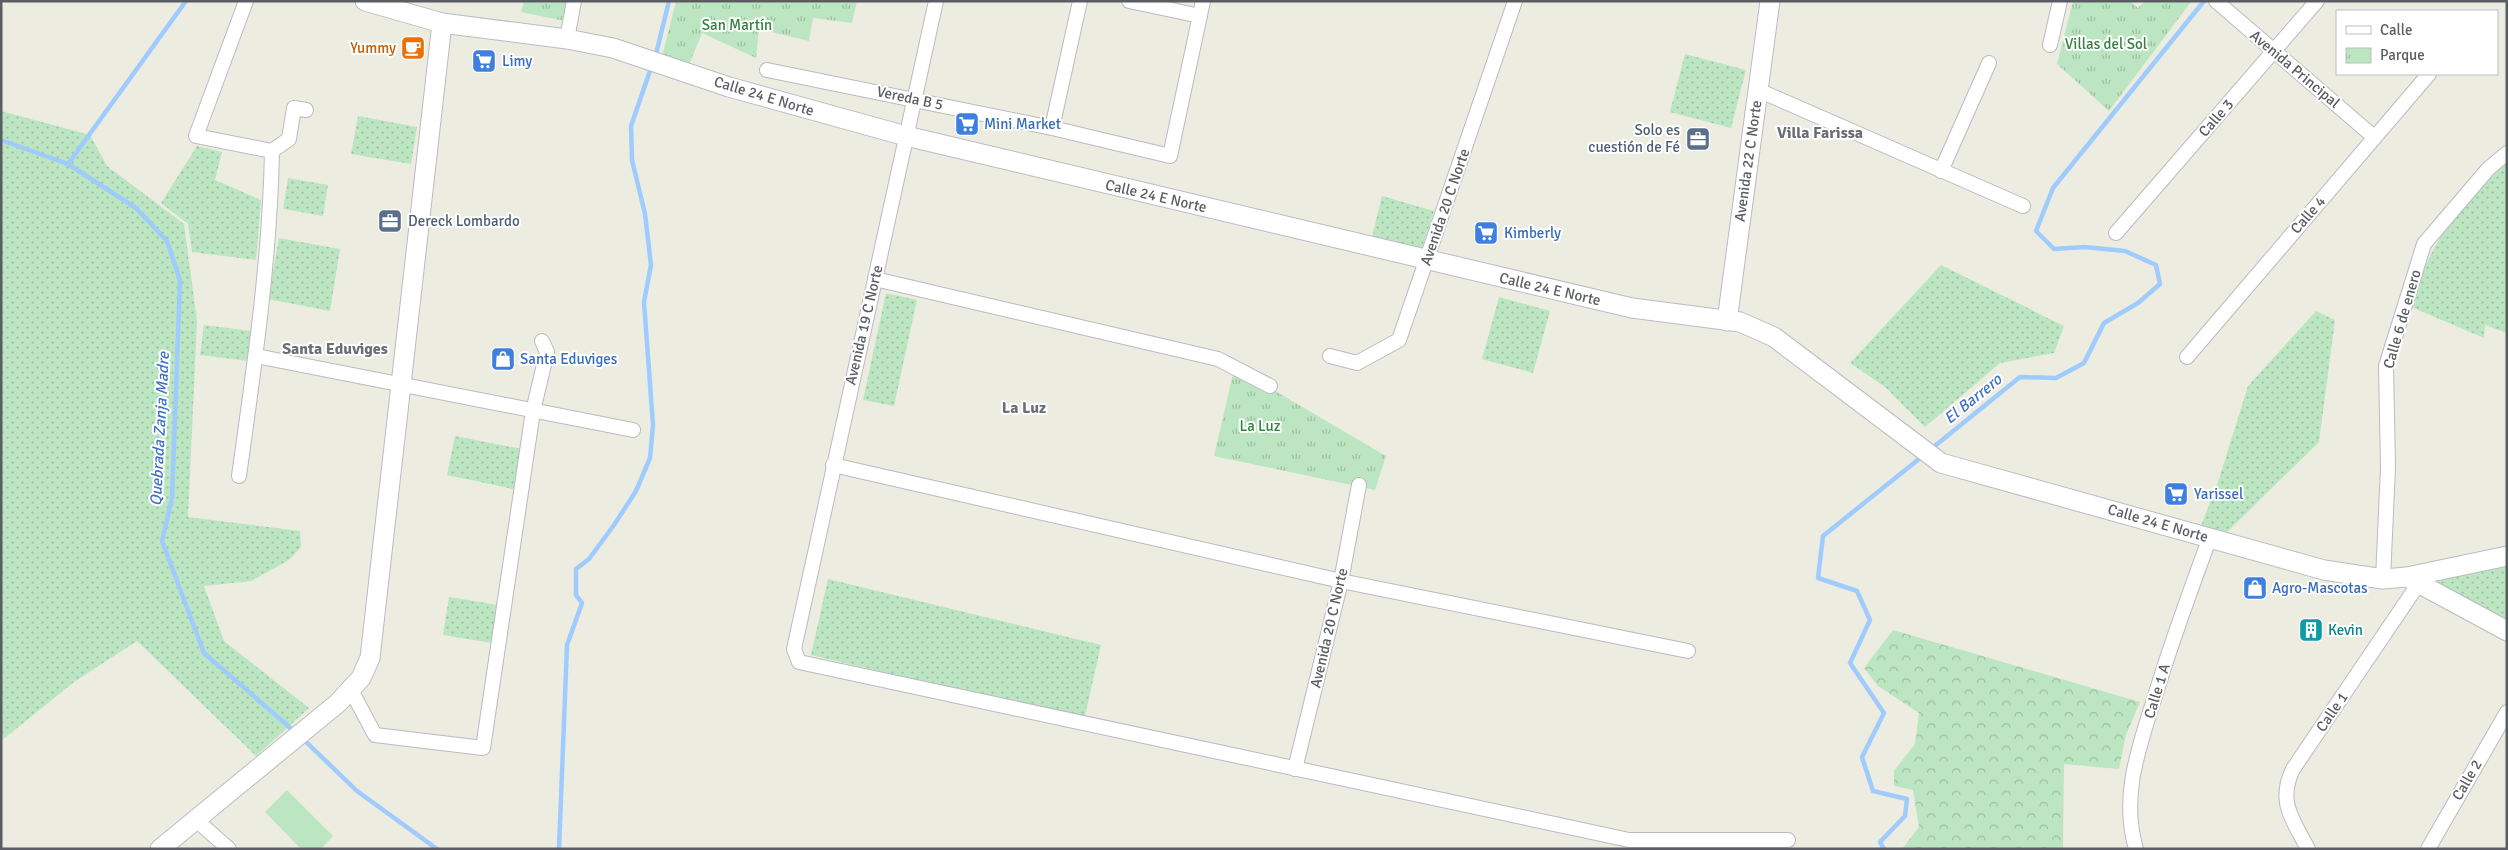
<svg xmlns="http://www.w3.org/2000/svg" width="2508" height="850" font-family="Signika,sans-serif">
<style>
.grass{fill:url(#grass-dots)}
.forest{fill:url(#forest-crowns)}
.park{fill:url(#park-tufts)}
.garden{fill:#bce6c1}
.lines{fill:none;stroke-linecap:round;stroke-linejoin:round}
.stream{stroke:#9fcbff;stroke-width:4.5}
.street-casing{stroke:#b9bbc1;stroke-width:16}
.secondary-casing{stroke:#babcc3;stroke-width:21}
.street{stroke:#fff;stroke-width:14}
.secondary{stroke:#fff;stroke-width:19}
.labels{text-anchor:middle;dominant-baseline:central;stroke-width:4;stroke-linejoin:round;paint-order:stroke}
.park-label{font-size:15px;fill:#31823e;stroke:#fff}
.food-label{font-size:15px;fill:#c56008;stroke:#fff;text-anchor:end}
.shop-label{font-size:15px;fill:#366cbe;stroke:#fff;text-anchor:start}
.street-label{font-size:15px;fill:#5a5d63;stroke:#fff}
.service-label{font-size:15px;fill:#4e5e75;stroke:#fff;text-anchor:end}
.culture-label{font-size:15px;fill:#0d838f;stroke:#fff;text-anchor:start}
.neighbourhood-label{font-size:16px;font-weight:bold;fill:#6b6f75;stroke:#fff}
.water-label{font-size:16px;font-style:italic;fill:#3f72c6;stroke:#fff}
</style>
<defs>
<pattern id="grass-dots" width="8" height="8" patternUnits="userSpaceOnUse" patternTransform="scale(1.25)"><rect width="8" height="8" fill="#bce6c1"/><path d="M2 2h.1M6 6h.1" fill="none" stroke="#9cbea0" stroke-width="1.8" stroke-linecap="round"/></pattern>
<pattern id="forest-crowns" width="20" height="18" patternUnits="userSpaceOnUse" patternTransform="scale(1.25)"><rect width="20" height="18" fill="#bce6c1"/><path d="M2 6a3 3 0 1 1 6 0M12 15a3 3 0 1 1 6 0" fill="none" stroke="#9cbea0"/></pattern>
<pattern id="park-tufts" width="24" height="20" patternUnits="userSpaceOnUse" patternTransform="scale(1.25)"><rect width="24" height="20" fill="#bce6c1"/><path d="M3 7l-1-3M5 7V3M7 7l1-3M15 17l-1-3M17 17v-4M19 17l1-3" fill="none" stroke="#9cbea0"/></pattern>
</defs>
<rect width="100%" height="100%" fill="#edece1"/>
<g class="grass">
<path d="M1685 54 1746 70 1731 128 1670 112Z"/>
<path d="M1 111 90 135 107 166 184 224 197 321 188 517 300 531 301 547 289 560 251 581 204 586 224 641 309 708 256 756 137 641 74 682 1 741Z"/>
<path d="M358 116 417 127 411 164 351 154Z"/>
<path d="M197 146 222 152 215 180 261 200 256 260 192 252 188 224 161 203Z"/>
<path d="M2507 162V333L2485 325 2484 338 2409 306C2419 281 2429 254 2444 232 2462 206 2485 184 2507 162Z"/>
<path d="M288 178 328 185 323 216 283 209Z"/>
<path d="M1382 196 1434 211 1421 251 1372 237Z"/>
<path d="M279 238 340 249 330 311 268 299Z"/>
<path d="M1941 265 2064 326 2054 353 2000 363 1925 427 1885 387 1850 363Z"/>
<path d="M886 293 917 300 894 406 863 400Z"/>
<path d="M1499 297 1550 311 1533 373 1482 359Z"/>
<path d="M2316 311 2335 320 2319 442 2225 534 2201 526 2219 479 2248 386Z"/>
<path d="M204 325 251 331 247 361 200 355Z"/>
<path d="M455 436 527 450 518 490 447 475Z"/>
<path d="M2507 566V623L2430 582Z"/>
<path d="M828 579 1101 645 1084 720 811 655Z"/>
<path d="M449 597 498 605 492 643 443 635Z"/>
</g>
<path class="forest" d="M1893 630 2140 702 2126 735 2119 769 2064 764 2063 849H1902L1919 827 1913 790 1894 786V771L1915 744 1919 713 1878 686 1864 668Z"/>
<g class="park">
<path d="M524 1H569L565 21 521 12Z"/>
<path d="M676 1H857L852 23 813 18 809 41 759 29 756 58 702 33 689 65 662 57Z"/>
<path d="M2073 1H2130L2138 8 2145 1 2191 2 2109 111 2057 64Z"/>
<path d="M1233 374 1251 382 1253 378 1386 456 1375 490 1214 456Z"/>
</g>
<path class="garden" d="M287 790 333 836 321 849H301L265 812Z"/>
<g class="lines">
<g class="stream">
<path d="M655 58 669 1"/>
<path d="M1 140 68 164 136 208 167 241 180 280 172 498 162 541 204 653 295 732"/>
<path d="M68 164 186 1"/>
<path d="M1931 449 2020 377 2056 378 2084 363 2104 323 2138 303 2160 284 2156 265 2125 251 2085 247 2054 249 2036 231 2053 188 2204 1"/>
<path d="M303 739 357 791 437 849"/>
<path d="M559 849 567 645 582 603 576 595V569L589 559 614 525 636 491 650 458 653 425 644 302 651 265 645 214 632 160 631 126 652 65"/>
<path d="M1884 849 1880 842 1905 816 1907 799 1873 791 1862 757 1884 713 1850 663 1870 620 1857 591 1818 578 1823 536 1924 455"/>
</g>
<defs>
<g id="street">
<path d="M936 1 794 649 799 662 1629 840H1788"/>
<path d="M1129 1 1200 16"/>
<path d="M2216 1 2374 137"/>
<path d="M567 39 574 1"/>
<path d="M2050 45 2060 1"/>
<path d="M767 70 1052 128 1170 156 1203 1"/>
<path d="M1758 90 2023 206"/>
<path d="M1052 128 1080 1"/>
<path d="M272 151 289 139 294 108 306 110"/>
<path d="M1941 171 1989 63"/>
<path d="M2116 233 2317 1"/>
<path d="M875 279 1218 359 1270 386"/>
<path d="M256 356 633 430"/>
<path d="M1330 356 1357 363 1399 340 1515 1"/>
<path d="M2187 357 2429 74"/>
<path d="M833 465 1341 581 1688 651"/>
<path d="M239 476C254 368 270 260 272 151L196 136 246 1"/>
<path d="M2383 579 2388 467 2386 366 2424 244 2488 169 2507 153"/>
<path d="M351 690 375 735 483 748 533 411 547 352 542 341"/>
<path d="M1295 769 1341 581 1359 485"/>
<path d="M195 819 229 849"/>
<path d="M2136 849C2120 794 2140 745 2156 693 2172 640 2191 589 2210 537"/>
<path d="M2308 849C2293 820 2277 802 2293 769L2419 583"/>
<path d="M2428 849 2507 712"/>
</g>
<g id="secondary">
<path d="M365 1 442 23 567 39 613 48 729 87 906 136 1632 308 1740 322 1774 337 1941 463 2324 570 2383 579 2407 577 2507 556"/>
<path d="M1727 321 1770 1"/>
<path d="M2407 577 2507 631"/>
<path d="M160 849 338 703 361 678 370 658 442 23"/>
</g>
</defs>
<use href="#street" class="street-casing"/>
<use href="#secondary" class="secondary-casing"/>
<use href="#street" class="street"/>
<use href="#secondary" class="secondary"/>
</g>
<defs>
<symbol id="cafe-square" viewBox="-11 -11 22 22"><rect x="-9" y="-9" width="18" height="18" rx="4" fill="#e8710a" stroke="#fff"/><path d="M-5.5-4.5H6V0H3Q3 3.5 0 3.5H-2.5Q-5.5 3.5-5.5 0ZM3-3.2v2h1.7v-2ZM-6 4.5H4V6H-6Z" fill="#fff"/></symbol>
<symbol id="supermarket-square" viewBox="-11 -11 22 22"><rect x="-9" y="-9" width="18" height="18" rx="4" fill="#3f7fe0" stroke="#fff"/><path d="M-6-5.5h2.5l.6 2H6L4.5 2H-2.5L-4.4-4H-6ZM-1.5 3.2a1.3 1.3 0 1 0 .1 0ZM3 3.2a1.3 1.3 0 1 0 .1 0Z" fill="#fff"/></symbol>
<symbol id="office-square" viewBox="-11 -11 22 22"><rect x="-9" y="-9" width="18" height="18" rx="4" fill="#5c6f8a" stroke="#fff"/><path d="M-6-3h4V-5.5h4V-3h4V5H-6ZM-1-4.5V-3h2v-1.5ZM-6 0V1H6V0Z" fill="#fff"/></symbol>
<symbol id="shop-square" viewBox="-11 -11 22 22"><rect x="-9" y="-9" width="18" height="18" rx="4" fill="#3f7fe0" stroke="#fff"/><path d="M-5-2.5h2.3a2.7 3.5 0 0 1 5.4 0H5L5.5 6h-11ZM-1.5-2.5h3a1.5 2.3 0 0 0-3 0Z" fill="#fff"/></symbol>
<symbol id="building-square" viewBox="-11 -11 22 22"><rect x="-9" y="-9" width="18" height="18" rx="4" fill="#0f9aa8" stroke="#fff"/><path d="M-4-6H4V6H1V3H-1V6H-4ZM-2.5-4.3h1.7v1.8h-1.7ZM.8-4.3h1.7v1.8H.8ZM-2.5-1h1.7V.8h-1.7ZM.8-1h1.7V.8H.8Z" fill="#fff"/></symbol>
</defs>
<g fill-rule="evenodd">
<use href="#cafe-square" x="399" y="34" width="28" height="28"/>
<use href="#supermarket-square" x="470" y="47" width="28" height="28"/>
<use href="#supermarket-square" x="953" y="110" width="28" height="28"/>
<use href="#office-square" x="1684" y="125" width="28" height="28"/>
<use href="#office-square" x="376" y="207" width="28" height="28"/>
<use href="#supermarket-square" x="1472" y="219" width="28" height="28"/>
<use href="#shop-square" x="489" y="345" width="28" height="28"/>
<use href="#supermarket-square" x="2162" y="480" width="28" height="28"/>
<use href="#shop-square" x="2241" y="574" width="28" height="28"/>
<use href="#building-square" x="2297" y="616" width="28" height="28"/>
</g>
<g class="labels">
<g class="park-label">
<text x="737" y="25">San Martín</text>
<text x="2106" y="44">Villas del Sol</text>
<text x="1260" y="426">La Luz</text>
</g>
<g class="food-label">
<text x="396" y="48">Yummy</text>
</g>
<g class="shop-label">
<text x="502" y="61">Limy</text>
<text x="984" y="124">Mini Market</text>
<text x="1504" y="233">Kimberly</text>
<text x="520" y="359">Santa Eduviges</text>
<text x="2194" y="494">Yarissel</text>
<text x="2272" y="588">Agro-Mascotas</text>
</g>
<g class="street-label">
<text transform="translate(2295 69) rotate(40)">Avenida Principal</text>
<text transform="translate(764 96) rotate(17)">Calle 24 E Norte</text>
<text transform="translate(910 98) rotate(12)">Vereda B 5</text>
<text transform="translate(2216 118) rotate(-49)">Calle 3</text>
<text transform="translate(1748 161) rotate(-82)">Avenida 22 C Norte</text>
<text transform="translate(1156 196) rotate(13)">Calle 24 E Norte</text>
<text transform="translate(1445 207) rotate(-71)">Avenida 20 C Norte</text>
<text transform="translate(2308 215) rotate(-49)">Calle 4</text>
<text transform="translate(1550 289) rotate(13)">Calle 24 E Norte</text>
<text transform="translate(2402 319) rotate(-74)">Calle 6 de enero</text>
<text transform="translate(864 325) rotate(-77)">Avenida 19 C Norte</text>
<text transform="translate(2158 523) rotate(16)">Calle 24 E Norte</text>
<text transform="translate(1329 628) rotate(-77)">Avenida 20 C Norte</text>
<text transform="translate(2157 691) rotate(-73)">Calle 1 A</text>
<text transform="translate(2332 712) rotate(-56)">Calle 1</text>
<text transform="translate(2467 780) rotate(-60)">Calle 2</text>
</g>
<g class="service-label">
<text x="1680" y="130">Solo es<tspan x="1680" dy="17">cuestión de Fé</tspan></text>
<text x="408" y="221" text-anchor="start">Dereck Lombardo</text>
</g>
<g class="culture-label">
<text x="2328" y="630">Kevin</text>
</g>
<g class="neighbourhood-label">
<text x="1820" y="133">Villa Farissa</text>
<text x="335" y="349">Santa Eduviges</text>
<text x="1024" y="408">La Luz</text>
</g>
<g class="water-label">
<text transform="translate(1973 399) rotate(-39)">El Barrero</text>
<text transform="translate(160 429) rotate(-87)">Quebrada Zanja Madre</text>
</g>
</g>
<rect width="2508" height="850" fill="none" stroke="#5a5d63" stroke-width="5"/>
<rect x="2336" y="10" width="162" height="65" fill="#ffffff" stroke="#bdbec1"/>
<rect x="2346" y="26" width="25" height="8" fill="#ffffff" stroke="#bdbec1"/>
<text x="2380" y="35" font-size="15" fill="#5a5d63">Calle</text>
<rect x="2346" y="48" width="25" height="15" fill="url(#park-tufts)" stroke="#bdbec1"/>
<text x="2380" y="60" font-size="15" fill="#5a5d63">Parque</text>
</svg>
